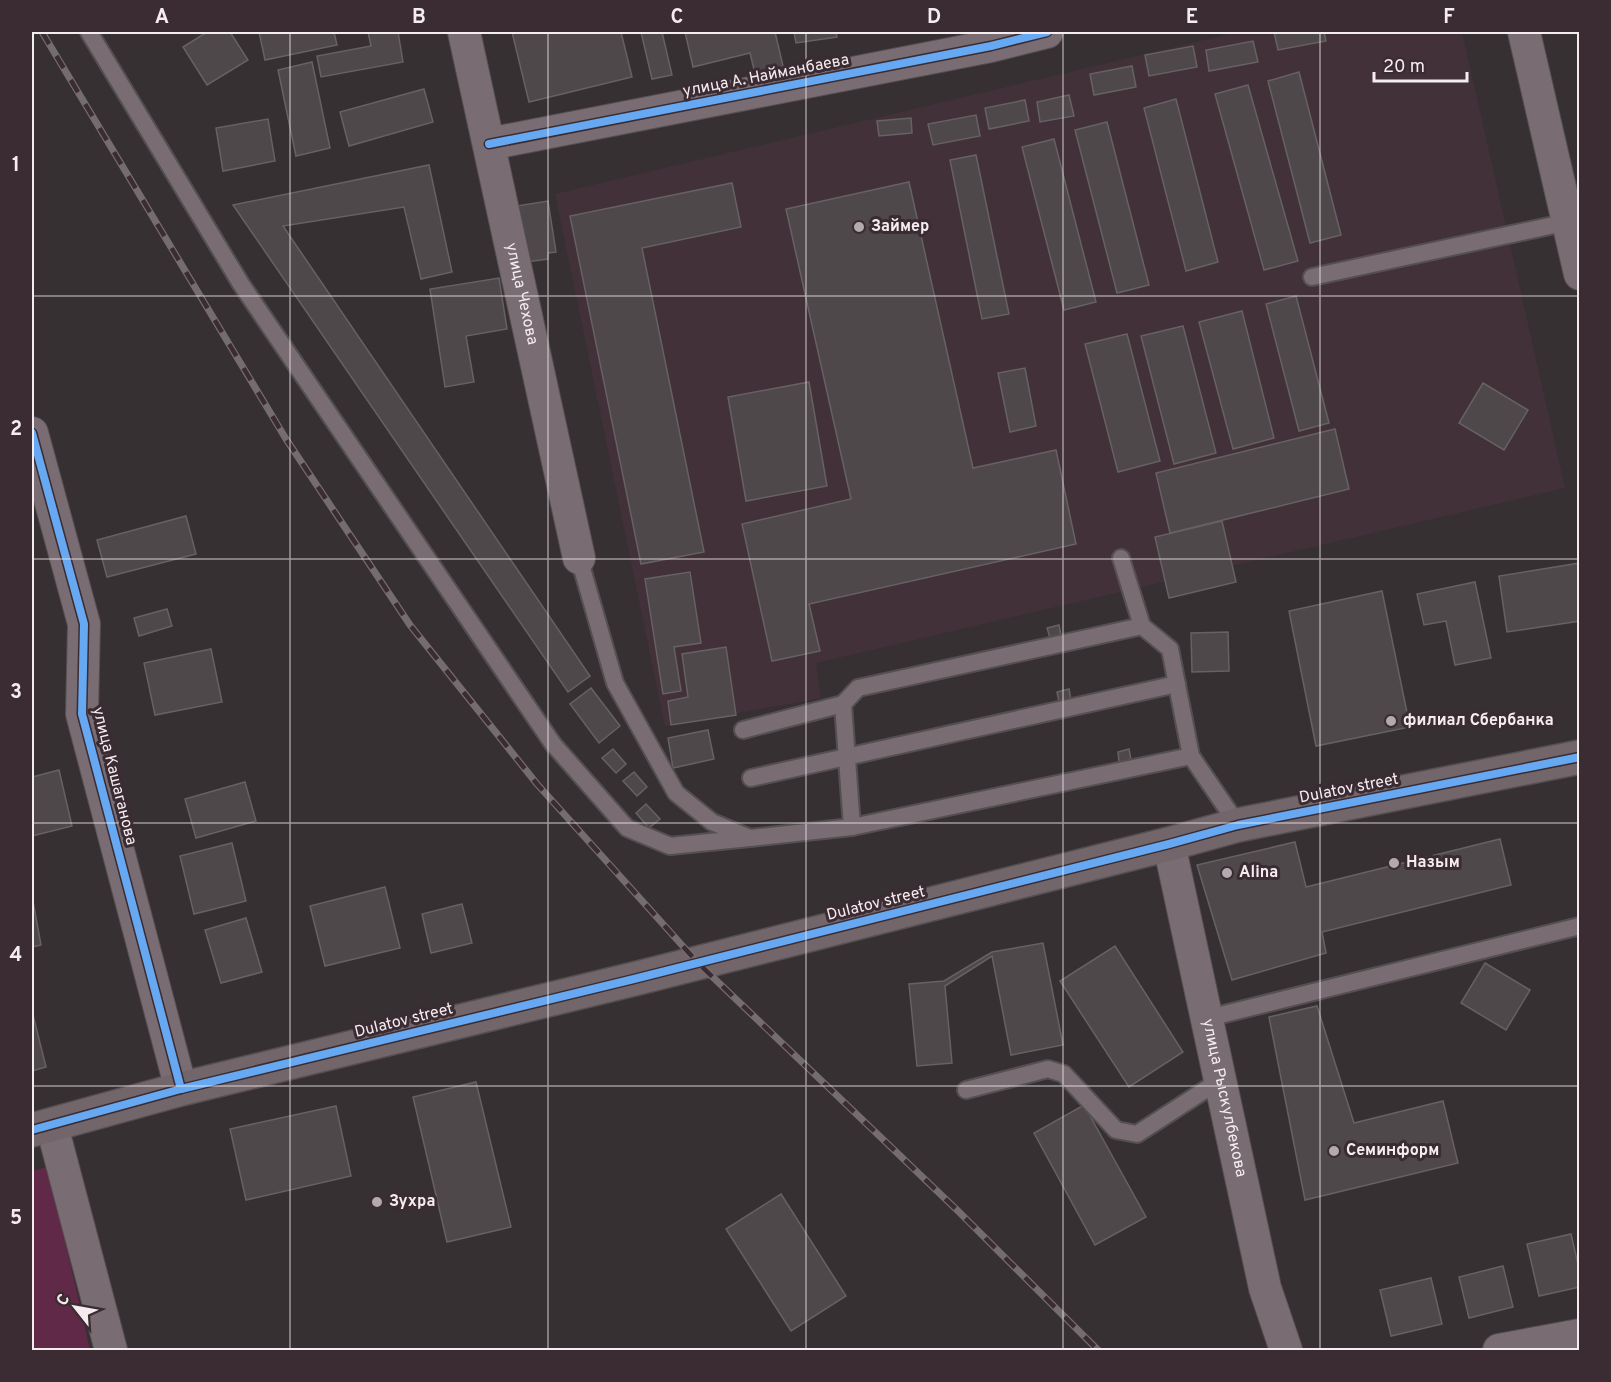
<svg xmlns="http://www.w3.org/2000/svg" width="1611" height="1382" font-family="Overpass,sans-serif">
<style>
.built{fill:#43313a}
.green{fill:#602947}
.building{fill:#4e484b;stroke:#666163;stroke-width:1.5}
.lines{fill:none;stroke-linecap:round;stroke-linejoin:round}
.lane-casing{stroke:#544f51;stroke-width:20}
.street-casing{stroke:#544f51;stroke-width:34}
.secondary-casing{stroke:#544f51;stroke-width:36}
.lane{stroke:#796c73;stroke-width:16}
.street{stroke:#796c73;stroke-width:32}
.secondary{stroke:#72666b;stroke-width:33}
.rail-casing{stroke:#746c6f;stroke-width:7}
.rail{stroke:#3a2c32;stroke-width:4.5;stroke-dasharray:14;stroke-linecap:butt}
.cycleway-casing{stroke:#3a2c32;stroke-width:11}
.cycleway{stroke:#66a8f1;stroke-width:8}
.grid{fill:none;stroke:#f5ecf0;stroke-width:1.5;stroke-opacity:0.55}
.poi-dot{fill:#b2aaae;stroke:#3a2c32;stroke-width:2}
.labels{text-anchor:middle;dominant-baseline:central;stroke-width:6;stroke-linejoin:round;paint-order:stroke}
.street-label{font-size:16px;fill:#f5ecf0;stroke:#3a2c32}
.poi-label{font-size:16px;font-weight:bold;fill:#f5ecf0;stroke:#3a2c32;text-anchor:start}
.neatline{fill:none;stroke:#f5ecf0;stroke-width:2}
.grid-label{font-size:20px;text-anchor:middle;font-weight:bold;fill:#f5ecf0}
</style>
<rect width="100%" height="100%" fill="#363033"/>
<path class="built" d="M1238 32H1462L1565 488 816 663 821 698 665 726 555 194Z"/>
<path class="green" d="M48 1167 90 1350H32V1171Z"/>
<g class="building">
<path d="M207 32H230L248 60 207 85 183 47Z"/>
<path d="M259 32H334L337 45 265 60Z"/>
<path d="M368 32H398L403 62 321 77 317 56 371 46Z"/>
<path d="M512 32H621L632 77 529 102Z"/>
<path d="M641 32H662L672 75 652 79Z"/>
<path d="M685 32H775L787 83 759 90 750 53 693 67Z"/>
<path d="M794 32H836L837 37 796 43Z"/>
<path d="M1274 32H1324L1326 41 1278 50Z"/>
<path d="M1253 41 1258 62 1209 71 1206 50Z"/>
<path d="M1193 46 1197 67 1149 76 1145 55Z"/>
<path d="M312 62 330 148 296 156 278 70Z"/>
<path d="M1132 66 1136 87 1094 95 1090 74Z"/>
<path d="M1299 72 1341 235 1310 243 1268 81Z"/>
<path d="M1248 85 1298 261 1264 270 1215 94Z"/>
<path d="M424 89 433 122 349 146 340 112Z"/>
<path d="M1069 95 1074 116 1040 122 1037 102Z"/>
<path d="M1176 99 1218 262 1186 271 1144 108Z"/>
<path d="M1025 100 1029 121 989 129 985 108Z"/>
<path d="M976 115 980 136 933 145 928 124Z"/>
<path d="M911 118 912 133 879 136 877 121Z"/>
<path d="M268 119 275 161 223 171 216 128Z"/>
<path d="M1107 122 1149 285 1117 293 1075 130Z"/>
<path d="M1054 139 1096 302 1064 310 1022 147Z"/>
<path d="M976 155 1009 314 982 319 950 160Z"/>
<path d="M429 165 452 272 421 279 404 207 283 226 590 676 568 692 233 205Z"/>
<path d="M909 182 973 468 1056 450 1076 544 809 604 820 651 772 661 742 524 851 499 786 209Z"/>
<path d="M732 183 741 227 642 248 704 552 641 564 570 216Z"/>
<path d="M548 201 556 252 548 253V259L519 263 510 207Z"/>
<path d="M499 278 507 329 466 336 474 382 445 387 430 289Z"/>
<path d="M1296 296 1329 423 1299 431 1266 304Z"/>
<path d="M1242 311 1274 438 1233 449 1199 322Z"/>
<path d="M1183 326 1216 453 1174 464 1141 336Z"/>
<path d="M1127 334 1160 461 1118 472 1085 344Z"/>
<path d="M1025 368 1036 426 1010 432 998 373Z"/>
<path d="M809 382 827 486 746 501 728 397Z"/>
<path d="M1483 383 1528 410 1504 450 1459 423Z"/>
<path d="M1335 429 1349 489 1170 533 1156 473Z"/>
<path d="M186 516 196 554 107 577 97 540Z"/>
<path d="M1222 521 1236 582 1169 598 1155 537Z"/>
<path d="M1580 563V621L1507 632 1499 576Z"/>
<path d="M690 572 701 643 674 647 681 691 663 694 645 579Z"/>
<path d="M1475 582 1491 658 1455 665 1446 621 1424 625 1417 594Z"/>
<path d="M1382 591 1410 727 1316 746 1289 611Z"/>
<path d="M167 609 172 626 139 636 134 618Z"/>
<path d="M1059 625 1061 636 1050 638 1047 628Z"/>
<path d="M1228 632 1229 671 1192 672 1191 633Z"/>
<path d="M726 647 736 715 671 725 668 701 688 697 682 654Z"/>
<path d="M211 649 222 702 155 715 144 663Z"/>
<path d="M591 688 620 726 599 743 570 704Z"/>
<path d="M1069 689 1071 700 1059 702 1057 692Z"/>
<path d="M708 730 714 759 673 768 668 738Z"/>
<path d="M613 749 626 764 616 773 602 758Z"/>
<path d="M1129 749 1131 760 1119 762 1118 752Z"/>
<path d="M59 770 72 826 32 836V777Z"/>
<path d="M634 772 647 787 637 796 623 781Z"/>
<path d="M245 782 256 821 196 838 185 799Z"/>
<path d="M646 804 660 819 649 828 636 813Z"/>
<path d="M1500 839 1511 885 1322 932 1326 953 1232 980 1197 865 1295 842 1306 887Z"/>
<path d="M232 843 246 901 194 914 180 856Z"/>
<path d="M385 887 400 948 325 966 310 906Z"/>
<path d="M32 896 41 945 32 947Z"/>
<path d="M462 904 472 943 431 953 422 914Z"/>
<path d="M246 918 262 972 221 983 205 930Z"/>
<path d="M1043 943 1063 1045 1011 1055 992 956 945 986 952 1063 917 1066 909 984 944 981 992 952Z"/>
<path d="M1115 946 1183 1052 1129 1087 1060 981Z"/>
<path d="M1485 963 1530 990 1506 1030 1461 1003Z"/>
<path d="M1317 1006 1354 1123 1443 1101 1458 1163 1305 1200 1269 1017Z"/>
<path d="M32 1011 46 1067 32 1071Z"/>
<path d="M476 1082 511 1227 447 1242 413 1097Z"/>
<path d="M1084 1105 1146 1217 1095 1245 1034 1133Z"/>
<path d="M336 1106 351 1176 246 1200 230 1129Z"/>
<path d="M781 1194 846 1296 791 1331 726 1229Z"/>
<path d="M1571 1234 1580 1273V1287L1539 1296 1527 1244Z"/>
<path d="M1503 1266 1513 1307 1469 1318 1459 1277Z"/>
<path d="M1431 1278 1442 1324 1391 1336 1380 1290Z"/>
</g>
<g class="lines">
<defs>
<g id="lane">
<path d="M89 32 241 284 553 744 627 828 670 846 750 838"/>
<path d="M1312 277 1568 222"/>
<path d="M579 558 615 683 676 793 712 822 750 838 852 827 1191 756"/>
<path d="M1121 558 1142 626 1170 649 1191 756 1238 825"/>
<path d="M743 730 843 704"/>
<path d="M751 778 1177 684"/>
<path d="M852 827 843 704 858 688 1142 626"/>
<path d="M1208 1018 1580 926"/>
<path d="M966 1090 1048 1069 1064 1074 1116 1130 1137 1134 1222 1079"/>
</g>
<g id="street">
<path id="s1" d="M464 32 579 558"/>
<path d="M1524 32 1580 274"/>
<path d="M489 144 991 46 1047 32"/>
<path d="M32 433 84 624 82 714 181 1089"/>
<path id="s2" d="M1169 844 1265 1288 1286 1350"/>
<path d="M52 1126 111 1350"/>
<path d="M1499 1350 1580 1335"/>
</g>
<path id="secondary" d="M32 1130 181 1089 634 979 1169 844 1238 825 1580 757"/>
</defs>
<use href="#lane" class="lane-casing"/>
<use href="#street" class="street-casing"/>
<use href="#secondary" class="secondary-casing"/>
<use href="#lane" class="lane"/>
<use href="#street" class="street"/>
<use href="#secondary" class="secondary"/>
<defs>
<path id="rail" d="M42 32 286 439 410 625 537 784 698 963 957 1210 1098 1350"/>
</defs>
<use href="#rail" class="rail-casing"/>
<use href="#rail" class="rail"/>
<defs>
<g id="cycleway">
<path d="M489 144 991 46 1047 32"/>
<path d="M32 433 84 624 82 714 181 1089"/>
<path d="M32 1130 181 1089 634 979 1169 844 1238 825 1580 757"/>
</g>
</defs>
<use href="#cycleway" class="cycleway-casing"/>
<use href="#cycleway" class="cycleway"/>
</g>
<path class="grid" d="M290 32V1350M548 32V1350M806 32V1350M1063 32V1350M1320 32V1350M32 296H1580M32 559H1580M32 823H1580M32 1086H1580"/>
<g class="poi-dot">
<circle cx="859" cy="227" r="6"/>
<circle cx="1391" cy="721" r="6"/>
<circle cx="1394" cy="863" r="6"/>
<circle cx="1227" cy="873" r="6"/>
<circle cx="1334" cy="1151" r="6"/>
<circle cx="377" cy="1202" r="6"/>
</g>
<g class="labels">
<g class="street-label">
<text transform="translate(766 76) rotate(-11)">улица А. Найманбаева</text>
<text stroke="none"><textPath href="#s1" startOffset="268">улица Чехова</textPath></text>
<text transform="translate(114 776) rotate(76)">улица Кашаганова</text>
<text transform="translate(1349 789) rotate(-11)">Dulatov street</text>
<text transform="translate(876 904) rotate(-14)">Dulatov street</text>
<text transform="translate(404 1021) rotate(-14)">Dulatov street</text>
<text stroke="none"><textPath href="#s2" startOffset="260">улица Рыскулбекова</textPath></text>
</g>
<g class="poi-label">
<text x="871" y="227">Займер</text>
<text x="1403" y="721">филиал Сбербанка</text>
<text x="1406" y="863">Назым</text>
<text x="1239" y="873">Alina</text>
<text x="1346" y="1151">Семинформ</text>
<text x="389" y="1202">Зухра</text>
</g>
</g>
<rect width="1611" height="1382" fill="none" stroke="#3a2c32" stroke-width="66"/>
<g transform="translate(75 1307) rotate(301)" stroke="#3a2c32" stroke-width="4.5" paint-order="stroke">
<path d="M0-4.5L10 22L0 15L-10 22Z" fill="#f5ecf0"/>
<text y="-9" font-size="16" font-weight="bold" text-anchor="middle" fill="#f5ecf0">С</text>
</g>
<path d="M1374 72v9h93v-9" fill="none" stroke="#f5ecf0" stroke-width="3"/>
<text x="1383" y="72" font-size="18" fill="#f5ecf0" stroke="#3a2c32" stroke-width="4.5" paint-order="stroke">20 m</text>
<rect x="33" y="33" width="1545" height="1316" class="neatline"/>
<g class="grid-label">
<text x="162" y="23">A</text>
<text x="419" y="23">B</text>
<text x="677" y="23">C</text>
<text x="934" y="23">D</text>
<text x="1192" y="23">E</text>
<text x="1449" y="23">F</text>
<text x="16" y="171">1</text>
<text x="16" y="435">2</text>
<text x="16" y="698">3</text>
<text x="16" y="961">4</text>
<text x="16" y="1224">5</text>
</g>
</svg>
